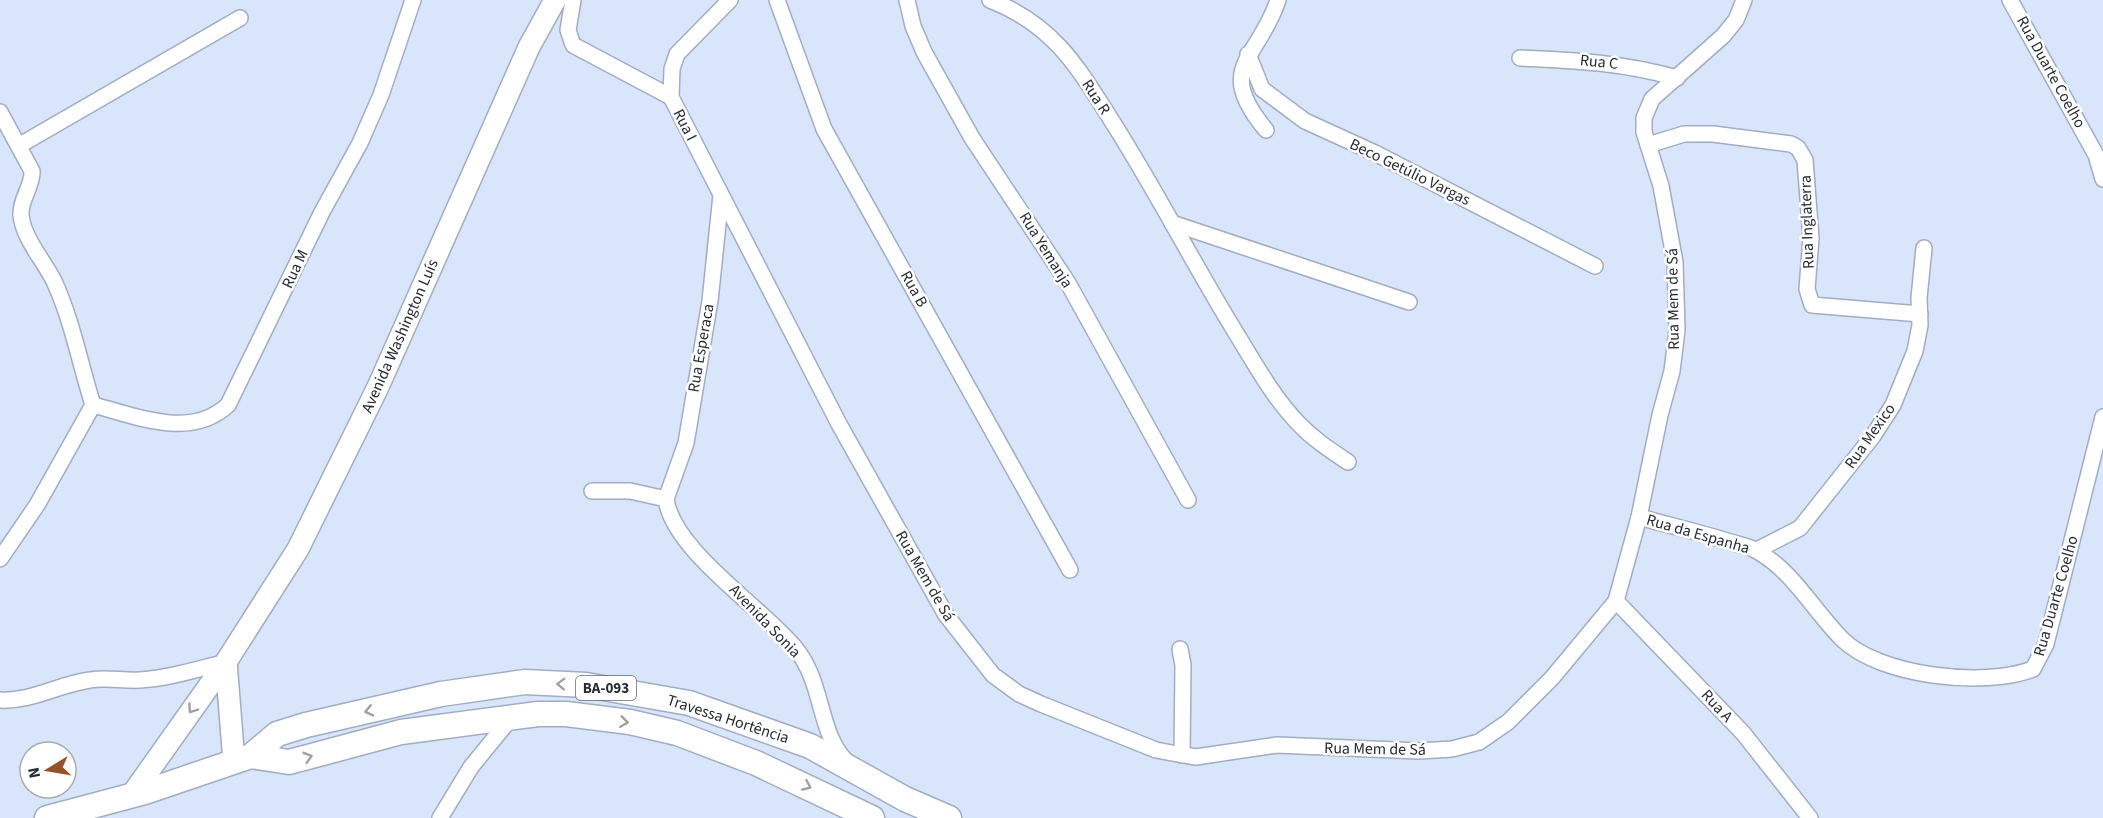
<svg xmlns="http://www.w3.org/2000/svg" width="2103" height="818" font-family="'Source Sans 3',sans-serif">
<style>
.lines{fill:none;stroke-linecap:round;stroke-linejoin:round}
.minor-casing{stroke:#a1adc2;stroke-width:18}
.secondary-casing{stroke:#a1adc2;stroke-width:24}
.primary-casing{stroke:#a1adc2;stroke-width:27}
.minor{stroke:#fff;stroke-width:15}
.secondary{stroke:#fff;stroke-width:21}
.primary{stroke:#fff;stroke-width:24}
.oneway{stroke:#9ea0a4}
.labels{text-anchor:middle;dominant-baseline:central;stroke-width:5;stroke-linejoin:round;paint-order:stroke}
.shield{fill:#fff;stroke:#686b71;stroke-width:1.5}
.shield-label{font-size:15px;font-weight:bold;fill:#272c34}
.street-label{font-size:16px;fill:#272c34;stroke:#fff}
</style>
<rect width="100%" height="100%" fill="#d8e5fb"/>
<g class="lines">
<defs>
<g id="minor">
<path d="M573 0 568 30 573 45 671 97"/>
<path d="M730 0 677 54 672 69 671 97 839 424 946 615 993 675 1019 694 1041 704 1156 750 1172 753 1196 757 1277 745 1419 751 1452 749 1479 742 1508 722 1552 678 1616 601 1639 517 1660 415 1672 371 1677 330 1675 262 1661 186 1644 132V118L1652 99 1723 36 1736 20 1744 0"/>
<path d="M777 0 824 129 1070 570"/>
<path d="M907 0 913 26 924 52 972 138 1068 283 1188 500"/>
<path d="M990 0C1055 25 1079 69 1115 126 1158 194 1194 265 1236 333 1255 364 1273 397 1298 423 1313 439 1330 450 1348 462"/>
<path d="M2010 0 2096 155 2103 179"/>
<path d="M1248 54 1262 89 1305 121 1375 153 1595 266"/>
<path d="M1520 58C1574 60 1625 63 1677 78"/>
<path d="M0 112 32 171C33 186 20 199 21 215 23 238 44 261 54 281 72 320 80 364 93 405L37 505 0 559"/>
<path d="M1266 130C1213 67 1259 59 1278 0"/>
<path d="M20 145 240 18"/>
<path d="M1648 145 1684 134H1713L1791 144 1798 148 1805 160 1811 238 1807 289 1812 305 1920 314"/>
<path d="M1172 223 1409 302"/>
<path d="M93 405C137 416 190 440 228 405L322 212 360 143 381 95 413 0"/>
<path d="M592 491H630L666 499C673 551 763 608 796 649 824 684 818 732 846 761"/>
<path d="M666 499 686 443 710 301 721 195"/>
<path d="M1639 517C1668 525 1698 532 1727 541 1736 544 1749 546 1757 551 1792 570 1814 611 1842 639 1879 676 1984 688 2033 669L2046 644 2103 417"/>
<path d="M1757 550 1800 528 1873 436 1893 405 1915 351 1920 325 1919 298 1924 248"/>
<path d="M1616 601 1743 733 1810 818"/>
<path d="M1180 649 1183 665 1182 755"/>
<path d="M0 700C31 702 59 684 90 680 106 677 123 681 140 680 170 678 198 669 226 662"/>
<path d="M440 818 471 767 511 718"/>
</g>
<g id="secondary">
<path d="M226 662 234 762"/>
<path d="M131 796 226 662 298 549 378 387 529 47 555 0"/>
</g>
<g id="primary">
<path d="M251 756 289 762 401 732 538 714H566L630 722 677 733 756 763 872 818"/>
<path d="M47 818 145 792 251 756 277 734 306 725 441 694 525 682 586 685 689 703 810 746 905 799 949 818"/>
</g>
</defs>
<use href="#minor" class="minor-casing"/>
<use href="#secondary" class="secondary-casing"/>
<use href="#primary" class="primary-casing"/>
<use href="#minor" class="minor"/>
<use href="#secondary" class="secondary"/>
<use href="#primary" class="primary"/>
</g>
<defs><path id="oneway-chevron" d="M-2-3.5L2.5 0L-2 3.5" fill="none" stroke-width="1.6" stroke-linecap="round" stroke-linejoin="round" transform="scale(1.5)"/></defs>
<g class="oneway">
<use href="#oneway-chevron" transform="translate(561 684) rotate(-178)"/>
<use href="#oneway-chevron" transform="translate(192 709) rotate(125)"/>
<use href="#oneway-chevron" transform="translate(369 711) rotate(167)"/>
<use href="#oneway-chevron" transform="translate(624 722) rotate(8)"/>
<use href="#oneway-chevron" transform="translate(308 757) rotate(-17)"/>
<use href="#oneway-chevron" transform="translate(807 786) rotate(24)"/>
</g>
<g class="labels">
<rect class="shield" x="576" y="676" width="60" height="24" rx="4.5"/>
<g class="shield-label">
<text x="606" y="688">BA-093</text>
</g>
<g class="street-label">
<text transform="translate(1599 62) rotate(6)">Rua C</text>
<text transform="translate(2051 72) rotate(61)">Rua Duarte Coelho</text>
<text transform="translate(1096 97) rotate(57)">Rua R</text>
<text transform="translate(685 125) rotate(63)">Rua I</text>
<text transform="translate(1410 172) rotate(26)">Beco Getúlio Vargas</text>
<text transform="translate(1807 222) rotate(-92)">Rua Inglaterra</text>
<text transform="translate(1046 250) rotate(58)">Rua Yemanja</text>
<text transform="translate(295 269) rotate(-65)">Rua M</text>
<text transform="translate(914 289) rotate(61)">Rua B</text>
<text transform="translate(1673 299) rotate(-91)">Rua Mem de Sá</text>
<text transform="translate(400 336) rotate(-66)">Avenida Washington Luís</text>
<text transform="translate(701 348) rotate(-80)">Rua Esperaca</text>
<text transform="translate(1870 436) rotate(-55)">Rua Mexico</text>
<text transform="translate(1698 534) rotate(16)">Rua da Espanha</text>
<text transform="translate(925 576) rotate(60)">Rua Mem de Sá</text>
<text transform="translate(2056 596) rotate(-74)">Rua Duarte Coelho</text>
<text transform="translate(765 621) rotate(46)">Avenida Sonia</text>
<text transform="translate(1717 706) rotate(47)">Rua A</text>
<text transform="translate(728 719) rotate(18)">Travessa Hortência</text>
<text transform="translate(1375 749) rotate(1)">Rua Mem de Sá</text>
</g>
</g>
<g transform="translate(48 770) rotate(259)"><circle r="28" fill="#ffffff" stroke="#a9abae" stroke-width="1.5"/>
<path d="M0-4.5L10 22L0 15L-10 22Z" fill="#975326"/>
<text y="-9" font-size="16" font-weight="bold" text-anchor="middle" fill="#272c34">N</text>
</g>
</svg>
